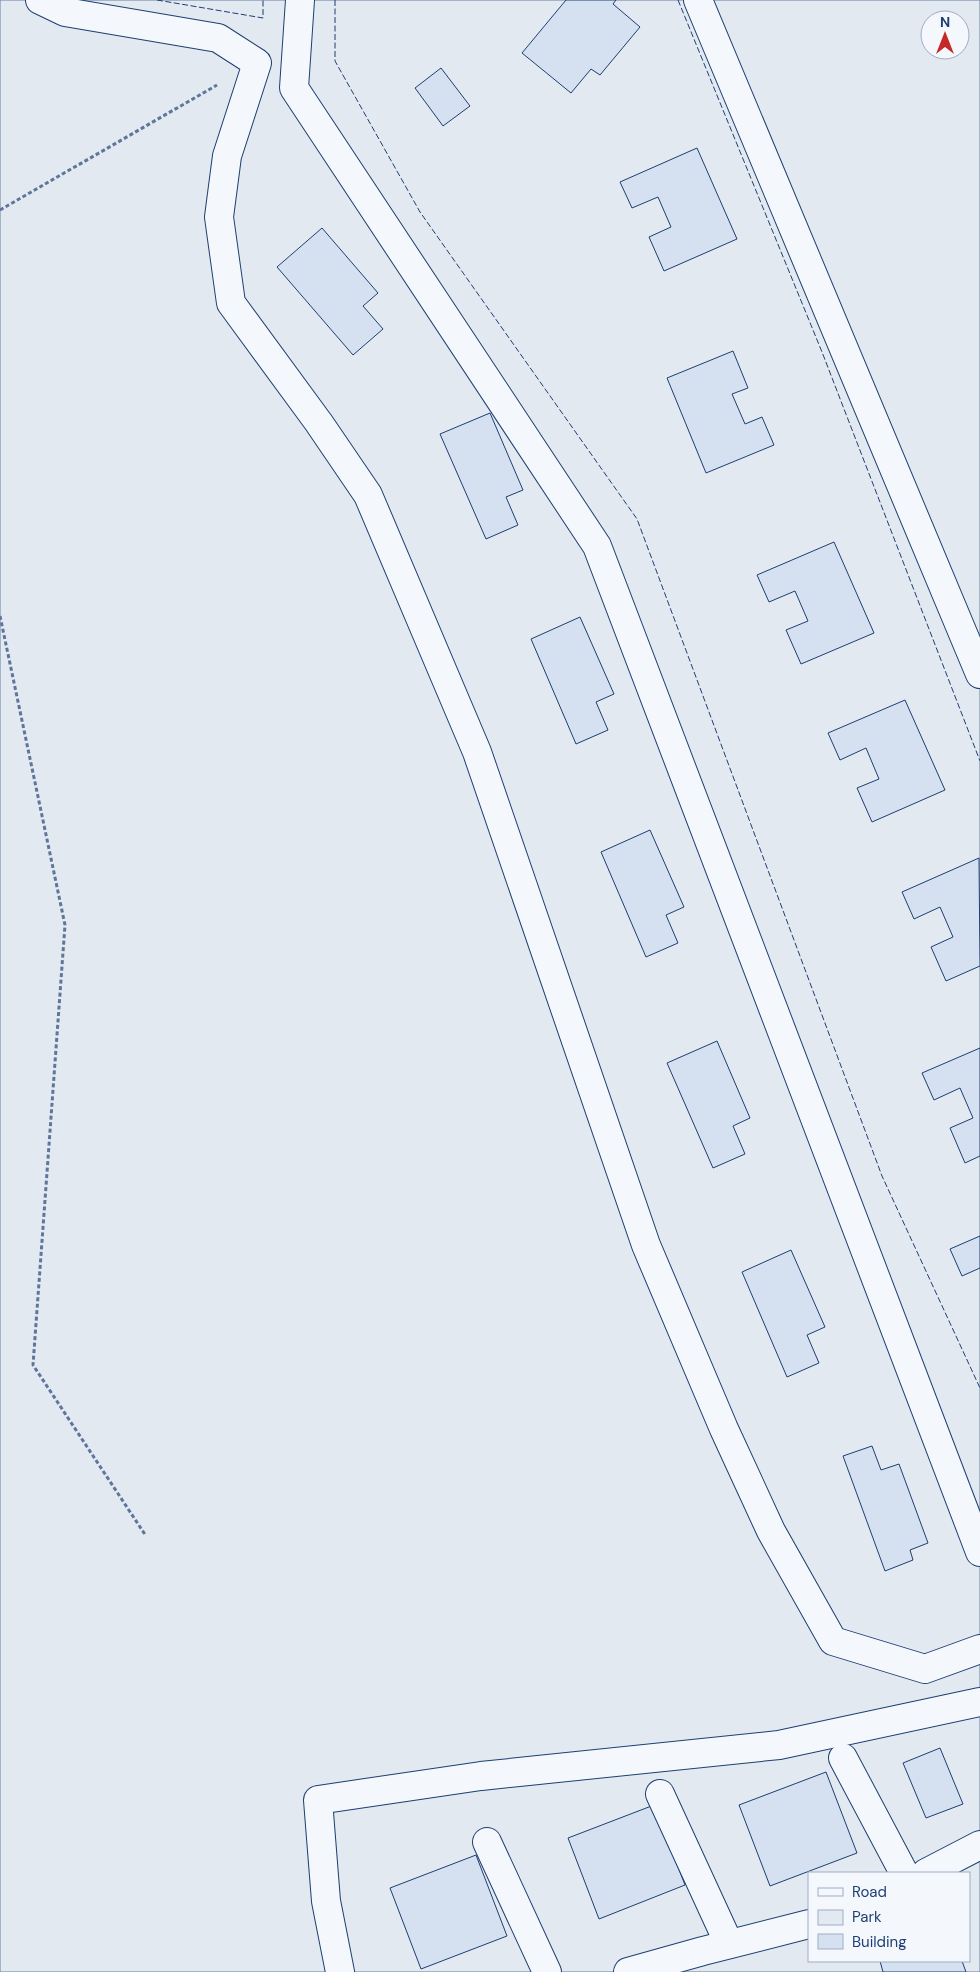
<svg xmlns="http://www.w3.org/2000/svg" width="980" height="1972" font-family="'DM Sans',sans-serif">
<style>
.green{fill:#e3e9f0;stroke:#687fa3;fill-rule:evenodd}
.building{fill:#d5e0f0;stroke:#1d3f73}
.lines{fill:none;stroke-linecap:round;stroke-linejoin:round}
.minor-casing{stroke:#1d3f73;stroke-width:30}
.path{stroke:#5e769c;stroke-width:3;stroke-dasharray:4 2.5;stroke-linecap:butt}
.minor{stroke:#f4f7fb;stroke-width:28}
.fence{stroke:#1d3f73;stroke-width:1;stroke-dasharray:6 2.5;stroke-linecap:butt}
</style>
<rect width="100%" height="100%" fill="#f4f7fb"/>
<path class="green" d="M0 0H980V1972H0ZM930 20H960V50H930ZM809 1873H969V1961H809Z"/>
<g class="building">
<path d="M566 0H616L613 4 640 27 600 75 591 69 571 93 522 53Z"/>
<path d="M441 68 470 106 443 126 415 88Z"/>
<path d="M697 148 737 239 664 271 649 237 671 227 658 197 632 208 620 182Z"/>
<path d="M322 228 378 293 363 306 383 329 353 355 277 267Z"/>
<path d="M733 351 748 388 732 394 745 424 762 417 774 445 706 473 667 378Z"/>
<path d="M490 413 523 490 506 497 518 525 486 539 440 434Z"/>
<path d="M834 542 874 633 801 664 786 630 808 621 795 591 769 602 757 575Z"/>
<path d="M580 617 614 694 596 702 608 730 576 744 531 639Z"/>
<path d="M905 700 945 790 872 822 857 788 879 779 866 748 840 760 828 733Z"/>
<path d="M650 830 684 907 666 915 678 943 646 957 601 852Z"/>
<path d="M979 858 980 966 946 981 931 947 953 937 940 907 914 919 902 892Z"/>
<path d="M717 1041 750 1118 733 1126 745 1154 713 1168 667 1063Z"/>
<path d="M980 1048V1156L965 1163 950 1128 973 1118 960 1088 934 1100 922 1073Z"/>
<path d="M980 1236V1268L962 1276 950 1249Z"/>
<path d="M791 1250 825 1327 807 1335 819 1363 787 1377 742 1272Z"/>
<path d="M872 1446 881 1470 899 1464 928 1543 910 1550 913 1560 885 1571 843 1456Z"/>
<path d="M940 1748 963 1804 926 1818 903 1763Z"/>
<path d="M826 1772 857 1853 770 1886 739 1805Z"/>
<path d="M654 1805 685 1885 599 1919 568 1838Z"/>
<path d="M476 1855 507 1936 421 1969 390 1888Z"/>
<path d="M880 1961H962L966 1972H883Z"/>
</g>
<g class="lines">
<defs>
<g id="minor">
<path d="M40 0 65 12 218 38 257 63 227 156 219 217 231 303 319 423 368 495 477 752 646 1245 724 1429 771 1531 833 1641 925 1669 980 1649"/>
<path d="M300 0 294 88 597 546 980 1552"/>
<path d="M698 0 980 674"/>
<path d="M843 1758 904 1873"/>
<path d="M660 1794 729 1944"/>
<path d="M487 1842 547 1972"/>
<path d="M926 1873 980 1845"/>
<path d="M340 1972 326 1901 318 1800 481 1776 779 1745 980 1702"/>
<path d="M628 1972 703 1951 809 1924"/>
</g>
</defs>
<use href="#minor" class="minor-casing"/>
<g class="path">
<path d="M0 210 217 85"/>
<path d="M0 616 65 925 33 1365 146 1536"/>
</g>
<use href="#minor" class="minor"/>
<g class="fence">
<path d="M157 0 263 18V0"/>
<path d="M335 0V61L420 212 637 519 882 1176 980 1388"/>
<path d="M678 0 822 352 980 761"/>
</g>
</g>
<rect x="808" y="1872" width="162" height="90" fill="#f4f7fb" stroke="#9eadc5"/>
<rect x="818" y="1888" width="25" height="8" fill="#f4f7fb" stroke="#9eadc5"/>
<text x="852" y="1897" font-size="15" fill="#1d3f73">Road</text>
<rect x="818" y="1910" width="25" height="15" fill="#e3e9f0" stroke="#9eadc5"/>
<text x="852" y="1922" font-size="15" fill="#1d3f73">Park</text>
<rect x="818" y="1934" width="25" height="15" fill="#d5e0f0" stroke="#9eadc5"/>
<text x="852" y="1947" font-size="15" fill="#1d3f73">Building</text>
<g transform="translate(945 35)"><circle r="24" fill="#f4f7fb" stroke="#9eadc5"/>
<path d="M0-4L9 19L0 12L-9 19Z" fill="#c62828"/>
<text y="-8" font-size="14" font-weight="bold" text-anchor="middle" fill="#1d3f73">N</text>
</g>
</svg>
